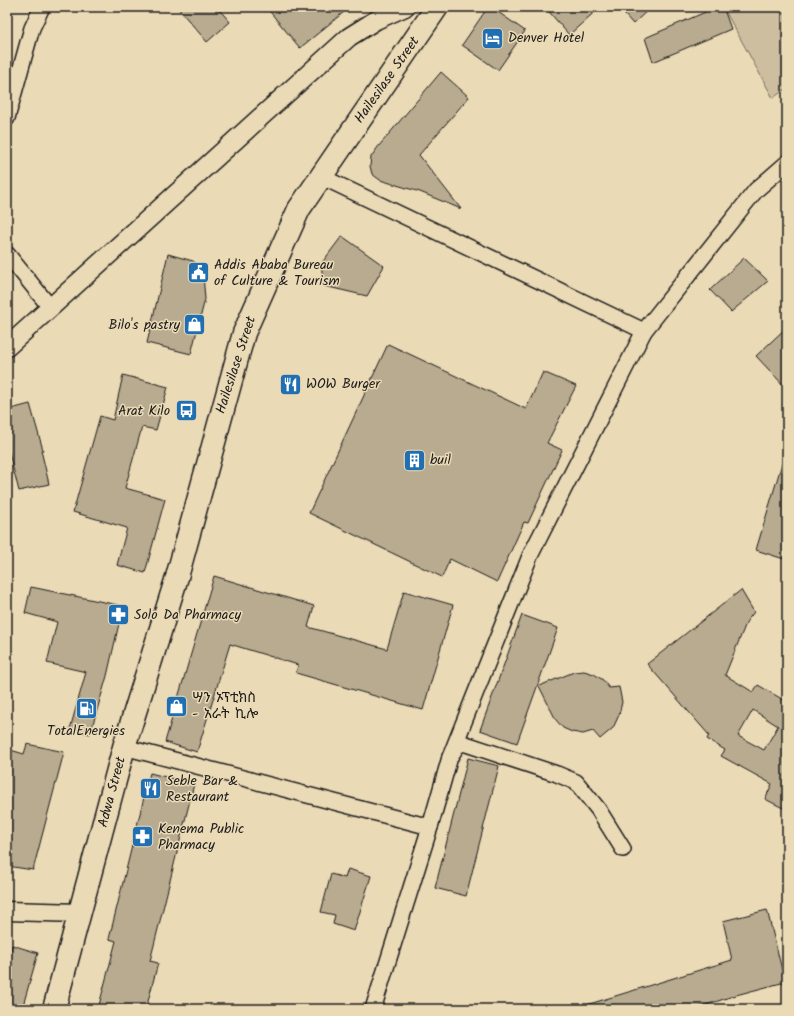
<svg xmlns="http://www.w3.org/2000/svg" width="794" height="1016" font-family="Kalam,'Noto Sans Ethiopic',sans-serif">
<style>
.pitch{fill:#cdbea0;stroke:#746d5e}
.building{fill:#b8ab90;stroke:#1c1c1c;fill-rule:evenodd}
.lines{fill:none;stroke-linecap:round;stroke-linejoin:round}
.minor-casing{stroke:#1c1c1c;stroke-width:18}
.tertiary-casing{stroke:#1c1c1c;stroke-width:21}
.primary-casing{stroke:#1c1c1c;stroke-width:25}
.minor{stroke:#ebdab6;stroke-width:15}
.tertiary{stroke:#ebdab6;stroke-width:18}
.primary{stroke:#ebdab6;stroke-width:22}
.labels{text-anchor:middle;dominant-baseline:central;stroke-width:3;stroke-linejoin:round;paint-order:stroke}
.poi-label{font-size:14px;fill:#1c1c1c;stroke:#ebdab6;text-anchor:start}
.street-label{font-size:14px;fill:#1c1c1c;stroke:#ebdab6}
</style>
<rect width="100%" height="100%" fill="#ebdab6"/>
<filter id="ink" filterUnits="userSpaceOnUse"><feTurbulence type="fractalNoise" baseFrequency=".025" numOctaves="2"/><feDisplacementMap in="SourceGraphic" scale="8" xChannelSelector="R" yChannelSelector="G"/><feConvolveMatrix kernelMatrix="1 2 1 2 8 2 1 2 1" color-interpolation-filters="sRGB"/></filter>
<g filter="url(#ink)">
<path class="pitch" d="M723 7H787V88L773 98Z"/>
<g class="building">
<path d="M177 7H217L230 22 207 42Z"/>
<path d="M266 7H350L300 48Z"/>
<path d="M488 7H491L525 31 498 70 462 45Z"/>
<path d="M545 7H600L569 35Z"/>
<path d="M618 7H651L633 24Z"/>
<path d="M717 7H723L731 29 653 62 645 38Z"/>
<path d="M441 72 469 97 419 155 461 209 420 192 380 180 372 174 370 166 371 157 378 147Z"/>
<path d="M342 236 384 266 367 296 324 286 321 264Z"/>
<path d="M168 254 193 261 198 265 203 275 205 299 191 354 147 343Z"/>
<path d="M744 258 768 281 731 312 710 290Z"/>
<path d="M787 327V389L756 356Z"/>
<path d="M388 344 526 409 543 372 576 386 547 443 562 450 528 523 524 522 497 582 450 559 442 577 309 513Z"/>
<path d="M123 375 168 387 156 430 142 427 125 488 165 499 145 573 117 565 127 528 73 512 100 416 113 420Z"/>
<path d="M30 404 43 450H41L49 484 19 491 7 445V410Z"/>
<path d="M783 460H787V560L756 550Z"/>
<path d="M214 576 314 606 308 627 387 649 404 591 453 605 423 710 296 673 298 665 230 644 197 752 165 742Z"/>
<path d="M31 587 123 606 107 676 90 734 70 729 86 672 47 663 57 622 25 613Z"/>
<path d="M741 590 754 612 747 621 725 675 753 692 758 685 787 702V810L765 799 772 784 721 756 725 750 707 739 709 735 647 664ZM753 710 778 726 764 750 738 736Z"/>
<path d="M522 615 558 628 517 743 480 730Z"/>
<path d="M584 671 594 674 603 680 609 688 619 687 622 702 619 715 613 728 600 739 593 731 583 734 572 732 563 728 556 720 539 686 574 672Z"/>
<path d="M27 744 64 752 33 870 7 866V749L24 754Z"/>
<path d="M468 758 499 766 466 896 435 888Z"/>
<path d="M150 773 194 784 150 961 158 963 146 1009H98L116 941 109 939Z"/>
<path d="M348 869 371 876 354 931 333 924 335 915 321 912 331 874 345 878Z"/>
<path d="M767 910 785 982 736 995 694 1009H584L583 1006 732 960 723 921Z"/>
<path d="M12 945 38 953 22 1009H7V962Z"/>
</g>
<g class="lines">
<defs>
<g id="minor">
<path d="M7 118 32 28 42 7"/>
<path d="M320 176 644 331 756 190 787 163"/>
<path d="M7 254 50 307"/>
<path d="M124 747 430 827 373 1009"/>
<path d="M450 757 530 556 644 331"/>
<path d="M430 827 450 757 457 746 463 743 557 774 576 782 598 809 623 849"/>
</g>
<g id="tertiary">
<path d="M7 347 349 37 376 20 405 7"/>
<path d="M7 911 80 913"/>
</g>
<path id="primary" d="M54 1009 124 747 177 577 244 333 299 209 437 7"/>
</defs>
<use href="#minor" class="minor-casing"/>
<use href="#tertiary" class="tertiary-casing"/>
<use href="#primary" class="primary-casing"/>
<use href="#minor" class="minor"/>
<use href="#tertiary" class="tertiary"/>
<use href="#primary" class="primary"/>
</g>
</g>
<defs>
<symbol id="hotel-square" viewBox="-11 -11 22 22"><rect x="-9" y="-9" width="18" height="18" rx="4" fill="#1f6fb2" stroke="#ebdab6"/><path d="M-6-4.5h1.5V1H6V5H4.5V3h-9V5H-6ZM-4 0a1.8 1.8 0 1 1 3.6 0ZM.5 0V-2.5h3Q6-2.5 6 0Z" fill="#fff"/></symbol>
<symbol id="civic-square" viewBox="-11 -11 22 22"><rect x="-9" y="-9" width="18" height="18" rx="4" fill="#1f6fb2" stroke="#ebdab6"/><path d="M-.6-6.5H3V-4.5H.6V-3L4-1V1h2V6H-6V1h2V-1L-.6-3ZM-1.2 2.5V6h2.4V2.5Z" fill="#fff"/></symbol>
<symbol id="shop-square" viewBox="-11 -11 22 22"><rect x="-9" y="-9" width="18" height="18" rx="4" fill="#1f6fb2" stroke="#ebdab6"/><path d="M-5-2.5h2.3a2.7 3.5 0 0 1 5.4 0H5L5.5 6h-11ZM-1.5-2.5h3a1.5 2.3 0 0 0-3 0Z" fill="#fff"/></symbol>
<symbol id="restaurant-square" viewBox="-11 -11 22 22"><rect x="-9" y="-9" width="18" height="18" rx="4" fill="#1f6fb2" stroke="#ebdab6"/><path d="M-5-6h1v4h1v-4h1v4h1v-4h1v5L-1.5 .5V6h-2V.5L-5-1ZM5-6V6H3V1.5H1.5Q1.5-4 5-6Z" fill="#fff"/></symbol>
<symbol id="bus-square" viewBox="-11 -11 22 22"><rect x="-9" y="-9" width="18" height="18" rx="4" fill="#1f6fb2" stroke="#ebdab6"/><path d="M-5-6H5V4H4V6H2V4H-2V6H-4V4H-5ZM-3.5-4V0h7V-4ZM-3.5 1.2v1.5H-2V1.2ZM2 1.2v1.5H3.5V1.2Z" fill="#fff"/></symbol>
<symbol id="building-square" viewBox="-11 -11 22 22"><rect x="-9" y="-9" width="18" height="18" rx="4" fill="#1f6fb2" stroke="#ebdab6"/><path d="M-4-6H4V6H1V3H-1V6H-4ZM-2.5-4.3h1.7v1.8h-1.7ZM.8-4.3h1.7v1.8H.8ZM-2.5-1h1.7V.8h-1.7ZM.8-1h1.7V.8H.8Z" fill="#fff"/></symbol>
<symbol id="pharmacy-square" viewBox="-11 -11 22 22"><rect x="-9" y="-9" width="18" height="18" rx="4" fill="#1f6fb2" stroke="#ebdab6"/><path d="M-2-6h4v4h4v4h-4v4h-4v-4h-4v-4h4Z" fill="#fff"/></symbol>
<symbol id="fuel-square" viewBox="-11 -11 22 22"><rect x="-9" y="-9" width="18" height="18" rx="4" fill="#1f6fb2" stroke="#ebdab6"/><path d="M-5.5-6h7V0h2V4h1.3V-2.5L3-4.5l.8-.8L6-3V5H2.5V1h-1V6h-7ZM-4.2-4.7v3.2H.2V-4.7Z" fill="#fff"/></symbol>
</defs>
<g fill-rule="evenodd">
<use href="#hotel-square" x="480" y="26" width="25" height="25"/>
<use href="#civic-square" x="186" y="260" width="25" height="25"/>
<use href="#shop-square" x="182" y="312" width="25" height="25"/>
<use href="#restaurant-square" x="278" y="372" width="25" height="25"/>
<use href="#bus-square" x="174" y="398" width="25" height="25"/>
<use href="#building-square" x="402" y="448" width="25" height="25"/>
<use href="#pharmacy-square" x="106" y="602" width="25" height="25"/>
<use href="#shop-square" x="164" y="694" width="25" height="25"/>
<use href="#fuel-square" x="74" y="696" width="25" height="25"/>
<use href="#restaurant-square" x="138" y="776" width="25" height="25"/>
<use href="#pharmacy-square" x="130" y="824" width="25" height="25"/>
</g>
<g class="labels">
<g class="poi-label">
<text x="508" y="38">Denver Hotel</text>
<text x="214" y="265">Addis Ababa Bureau<tspan x="214" dy="16">of Culture &amp; Tourism</tspan></text>
<text x="180" y="325" text-anchor="end">Bilo's pastry</text>
<text x="306" y="384">WOW Burger</text>
<text x="170" y="411" text-anchor="end">Arat Kilo</text>
<text x="430" y="460">buil</text>
<text x="134" y="615">Solo Da Pharmacy</text>
<text x="192" y="698">ሣን ኦፕቲክስ<tspan x="192" dy="16">- አራት ኪሎ</tspan></text>
<text x="86" y="731" text-anchor="middle">TotalEnergies</text>
<text x="166" y="781">Seble Bar &amp;<tspan x="166" dy="16">Restaurant</tspan></text>
<text x="158" y="829">Kenema Public<tspan x="158" dy="16">Pharmacy</tspan></text>
</g>
<g class="street-label">
<text transform="translate(387 80) rotate(-55)">Hailesilase Street</text>
<text transform="translate(236 365) rotate(-72)">Hailesilase Street</text>
<text transform="translate(112 792) rotate(-75)">Adwa Street</text>
</g>
</g>
<rect width="794" height="1016" fill="none" stroke="#ebdab6" stroke-width="24"/>
<rect x="12" y="12" width="770" height="992" fill="none" stroke="#1c1c1c" stroke-width="1.5" filter="url(#ink)"/>
</svg>
